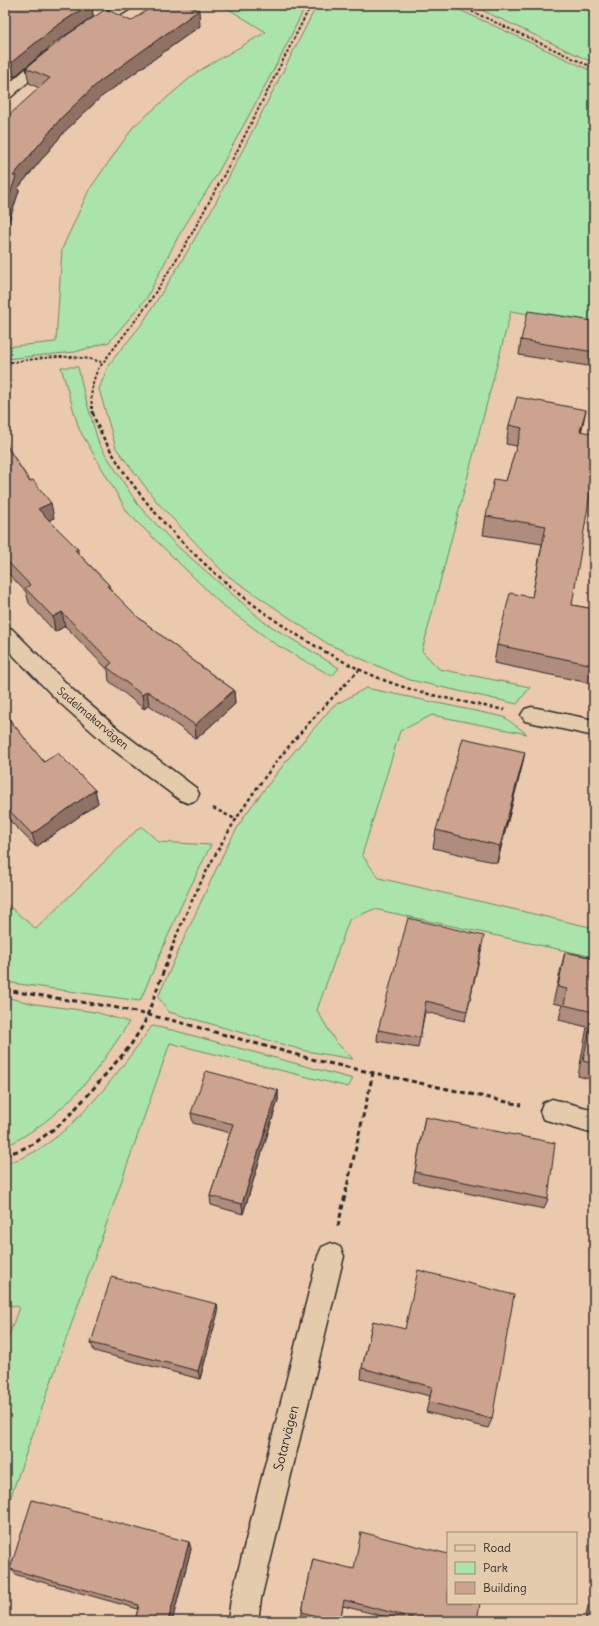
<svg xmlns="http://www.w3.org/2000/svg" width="599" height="1626" font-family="Delius,sans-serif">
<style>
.green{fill:#aae4aa;stroke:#6a886a}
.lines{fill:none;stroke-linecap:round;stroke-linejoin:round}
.street-casing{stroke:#2b2b2b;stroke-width:3}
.path-far2{stroke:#2b2b2b;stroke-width:2;stroke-dasharray:3 2;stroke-linecap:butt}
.path-far1{stroke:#2b2b2b;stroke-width:2.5;stroke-dasharray:3.5 3;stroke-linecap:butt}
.path{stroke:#2b2b2b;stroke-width:3;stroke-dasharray:5 3.5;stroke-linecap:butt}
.street{fill:#e3cbac;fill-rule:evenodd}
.wall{fill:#af8c7b;stroke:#2b2b2b}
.shaded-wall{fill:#8f7264;stroke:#2b2b2b}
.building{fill:#cca38f;stroke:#2b2b2b}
.labels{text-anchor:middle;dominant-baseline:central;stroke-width:3.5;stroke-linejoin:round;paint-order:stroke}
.street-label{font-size:11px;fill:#2b2b2b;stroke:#e3cbac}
.near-street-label{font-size:13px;fill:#2b2b2b;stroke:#e3cbac}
</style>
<rect width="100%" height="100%" fill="#eac9ac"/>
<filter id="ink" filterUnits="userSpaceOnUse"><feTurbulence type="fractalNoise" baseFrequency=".025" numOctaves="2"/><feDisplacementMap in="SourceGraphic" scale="8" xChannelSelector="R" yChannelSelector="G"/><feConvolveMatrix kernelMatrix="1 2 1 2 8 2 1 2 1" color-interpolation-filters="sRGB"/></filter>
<g filter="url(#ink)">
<g class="green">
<path d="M222 5H306L280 58 216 176 179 235 146 299 109 342 75 352 5 359V347L56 342 62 249 89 190 134 126 197 72 266 32Z"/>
<path d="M317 5H449L594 72V325L511 311 422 651 439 669 530 687 517 704 410 680 328 644 224 573 157 502 116 448 99 389 109 364 142 324 183 259 216 202Z"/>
<path d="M471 5 594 6V63Z"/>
<path d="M61 367H78L84 393 99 444 138 505 176 545 264 622 339 668 332 676 275 644 220 603 128 513 79 429Z"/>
<path d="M366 688 504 717 527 734 432 715 400 731 362 855 379 878 594 928V957L374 909 349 920 317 1010 335 1041 353 1059 306 1051 169 1012 158 997 186 934 227 846 245 815 287 760 333 706Z"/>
<path d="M141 826 159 842 211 845 180 908 140 1001 5 982V903L36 929Z"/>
<path d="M5 997 35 1004 95 1012 129 1022C94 1077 64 1116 5 1147Z"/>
<path d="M152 1026 172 1030 353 1079 348 1087 170 1043 5 1513V1347L19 1307 5 1304V1163C63 1152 119 1071 152 1026Z"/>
</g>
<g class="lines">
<defs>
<g id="street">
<path d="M117 5H134L132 8 94 31 89 32 84 31 82 28 84 25Z"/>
<path d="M50 51 55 52 57 55 55 58 10 98 5 100V87L45 52Z"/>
<path d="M5 626 12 629 74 691 123 733 196 788 199 794 196 800 188 803 180 800 107 745 60 703 5 647Z"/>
<path d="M532 707 594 720V736L525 721 521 715 525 709Z"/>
<path d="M552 1099 594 1110V1134L543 1119 540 1111 543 1103Z"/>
<path d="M331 1243 340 1247 344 1256 261 1599 258 1621H228L231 1599 318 1256 322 1247Z"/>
</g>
</defs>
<use href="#street" class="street-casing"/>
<g class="path-far2">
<path d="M458 5 594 68"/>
<path d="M5 363C37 359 69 352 101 362"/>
<path d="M93 414C90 398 91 384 98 369L148 304 186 244 237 151 311 5"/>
</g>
<g class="path-far1">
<path d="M93 413C99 433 111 451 122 469 179 554 279 635 374 676 415 694 461 701 505 710"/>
<path d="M213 808 237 820"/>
<path d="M173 944C198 883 230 822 271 769 298 733 329 701 360 669"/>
</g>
<g class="path">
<path d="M5 990 113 1007 175 1021 319 1061 521 1105"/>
<path d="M5 1155 20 1150 35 1143 63 1122 87 1096 130 1046 144 1024 174 943"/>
<path d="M338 1226 373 1073"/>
</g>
<use href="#street" class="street"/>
</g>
<g class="wall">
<path d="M5 5H92L93 17 57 41 14 77 5 73Z"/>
<path d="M131 21 200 26 101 97 64 132 18 188 19 191 5 233 39 88 29 83 26 68Z"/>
<path d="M594 321V367L519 355 521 340Z"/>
<path d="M509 425 582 432 572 605 594 609V684L494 663 497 645 532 597 542 544 483 535 486 516 506 481 517 446 506 444Z"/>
<path d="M5 438 8 448 54 518 48 520 78 549V553L109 585 110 589 139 618 203 668 234 690 235 704 196 739 149 705 144 709 109 681 108 670 65 626 55 632 29 603 26 592 5 570Z"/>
<path d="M5 714 44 762 95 790 98 803 36 847 5 816Z"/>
<path d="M525 752 521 770 497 863 433 848 436 830Z"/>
<path d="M482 947 465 1021 425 1012 418 1048 377 1041 378 1030Z"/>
<path d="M565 952 594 958V1080L578 1076 587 1027 559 1020 562 1005 553 1003 561 968Z"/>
<path d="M278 1090V1100L243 1214 211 1205 210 1196 230 1133 193 1123 191 1113Z"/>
<path d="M425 1117 548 1199 544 1209 413 1182Z"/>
<path d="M217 1304 218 1312 200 1379 94 1351 91 1343Z"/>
<path d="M373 1321 492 1419 488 1428 426 1412 430 1396 361 1379 362 1368Z"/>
<path d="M189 1542 191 1549 172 1621H135L138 1609 17 1575 10 1569Z"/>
<path d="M313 1559 477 1621H402L343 1606 340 1621H314L302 1618V1612Z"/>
<path d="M594 1601V1621H585L588 1606Z"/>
</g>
<g class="shaded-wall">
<path d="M88 5H92L93 17 57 41 14 77 12 62 55 27Z"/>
<path d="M199 10 200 26 101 97 64 132 18 188 19 191 5 233V210L13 176 62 117 99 82Z"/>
<path d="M586 410 582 429 576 450 580 431Z"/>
<path d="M51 503 54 518 40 524 38 509Z"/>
<path d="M62 612 65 626 55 632 53 617Z"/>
<path d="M234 690 235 704 196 739 195 725Z"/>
<path d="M147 691 149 705 144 709 142 695Z"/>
<path d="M525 752 521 770 497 863 500 846Z"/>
<path d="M95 790 98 803 36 847 32 834Z"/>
<path d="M278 1090V1100L243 1214 242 1204Z"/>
<path d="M217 1304 218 1312 200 1379 198 1371Z"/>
<path d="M189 1542 191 1549 172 1621H168Z"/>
</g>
<g class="building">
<path d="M5 5H88L55 27 12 62 5 60Z"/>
<path d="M155 5H186L199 10 99 82 62 117 13 176H16L5 210V120L7 117 50 78 26 68 67 35 106 9 131 21Z"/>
<path d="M528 311 594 321V352L521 340Z"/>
<path d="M517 397 586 410 580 431 594 434V469L572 605 594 609V665L497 645 510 593 532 597 546 526 486 516 494 479 506 481 522 428 509 425Z"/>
<path d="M5 438 8 448 30 482 33 480 51 503 38 509 78 549 75 550 109 585 107 586 139 618 203 668 234 690 195 725 147 691 142 695 107 667 112 663 62 612 53 617 25 588 30 585 5 559Z"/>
<path d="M5 714 44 762 58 753 95 790 32 834 5 806Z"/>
<path d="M463 738 525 752 500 846 436 830Z"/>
<path d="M408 918 484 936 467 1011 426 1001 420 1038 378 1030Z"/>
<path d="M565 952 594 958V1064L583 1061 593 1012 564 1005 567 989 558 987Z"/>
<path d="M206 1071 278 1090 242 1204 210 1196 233 1124 191 1113Z"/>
<path d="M425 1117 555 1143 548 1199 415 1172Z"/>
<path d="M418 1270 514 1295 492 1419 429 1402 432 1387 362 1368 373 1321 405 1329Z"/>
<path d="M111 1277 217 1304 198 1371 91 1343Z"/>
<path d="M32 1500 189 1542 168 1621H135L139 1605 10 1569Z"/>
<path d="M361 1532 448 1554V1603H480L477 1621H424L344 1600 340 1621H334L302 1612 313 1559 354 1569Z"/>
<path d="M594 1602V1621H591Z"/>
</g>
</g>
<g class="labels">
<g class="street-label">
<text transform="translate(93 718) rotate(40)">Sadelmakarvägen</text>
</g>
<g class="near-street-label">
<text transform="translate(286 1438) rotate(-76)">Sotarvägen</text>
</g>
</g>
<rect width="599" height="1626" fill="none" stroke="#e3cbac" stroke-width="20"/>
<rect x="10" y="10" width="579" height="1606" fill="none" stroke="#2b2b2b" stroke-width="1.5" filter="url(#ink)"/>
<rect x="447" y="1532" width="130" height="72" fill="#e3cbac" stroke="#998b78"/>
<rect x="455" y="1545" width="20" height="6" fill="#e3cbac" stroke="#998b78"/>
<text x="483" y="1552" font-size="12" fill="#2b2b2b">Road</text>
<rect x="455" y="1562" width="20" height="12" fill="#aae4aa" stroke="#998b78"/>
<text x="483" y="1572" font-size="12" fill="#2b2b2b">Park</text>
<rect x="455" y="1582" width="20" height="12" fill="#cca38f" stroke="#998b78"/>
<text x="483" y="1592" font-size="12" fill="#2b2b2b">Building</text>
</svg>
